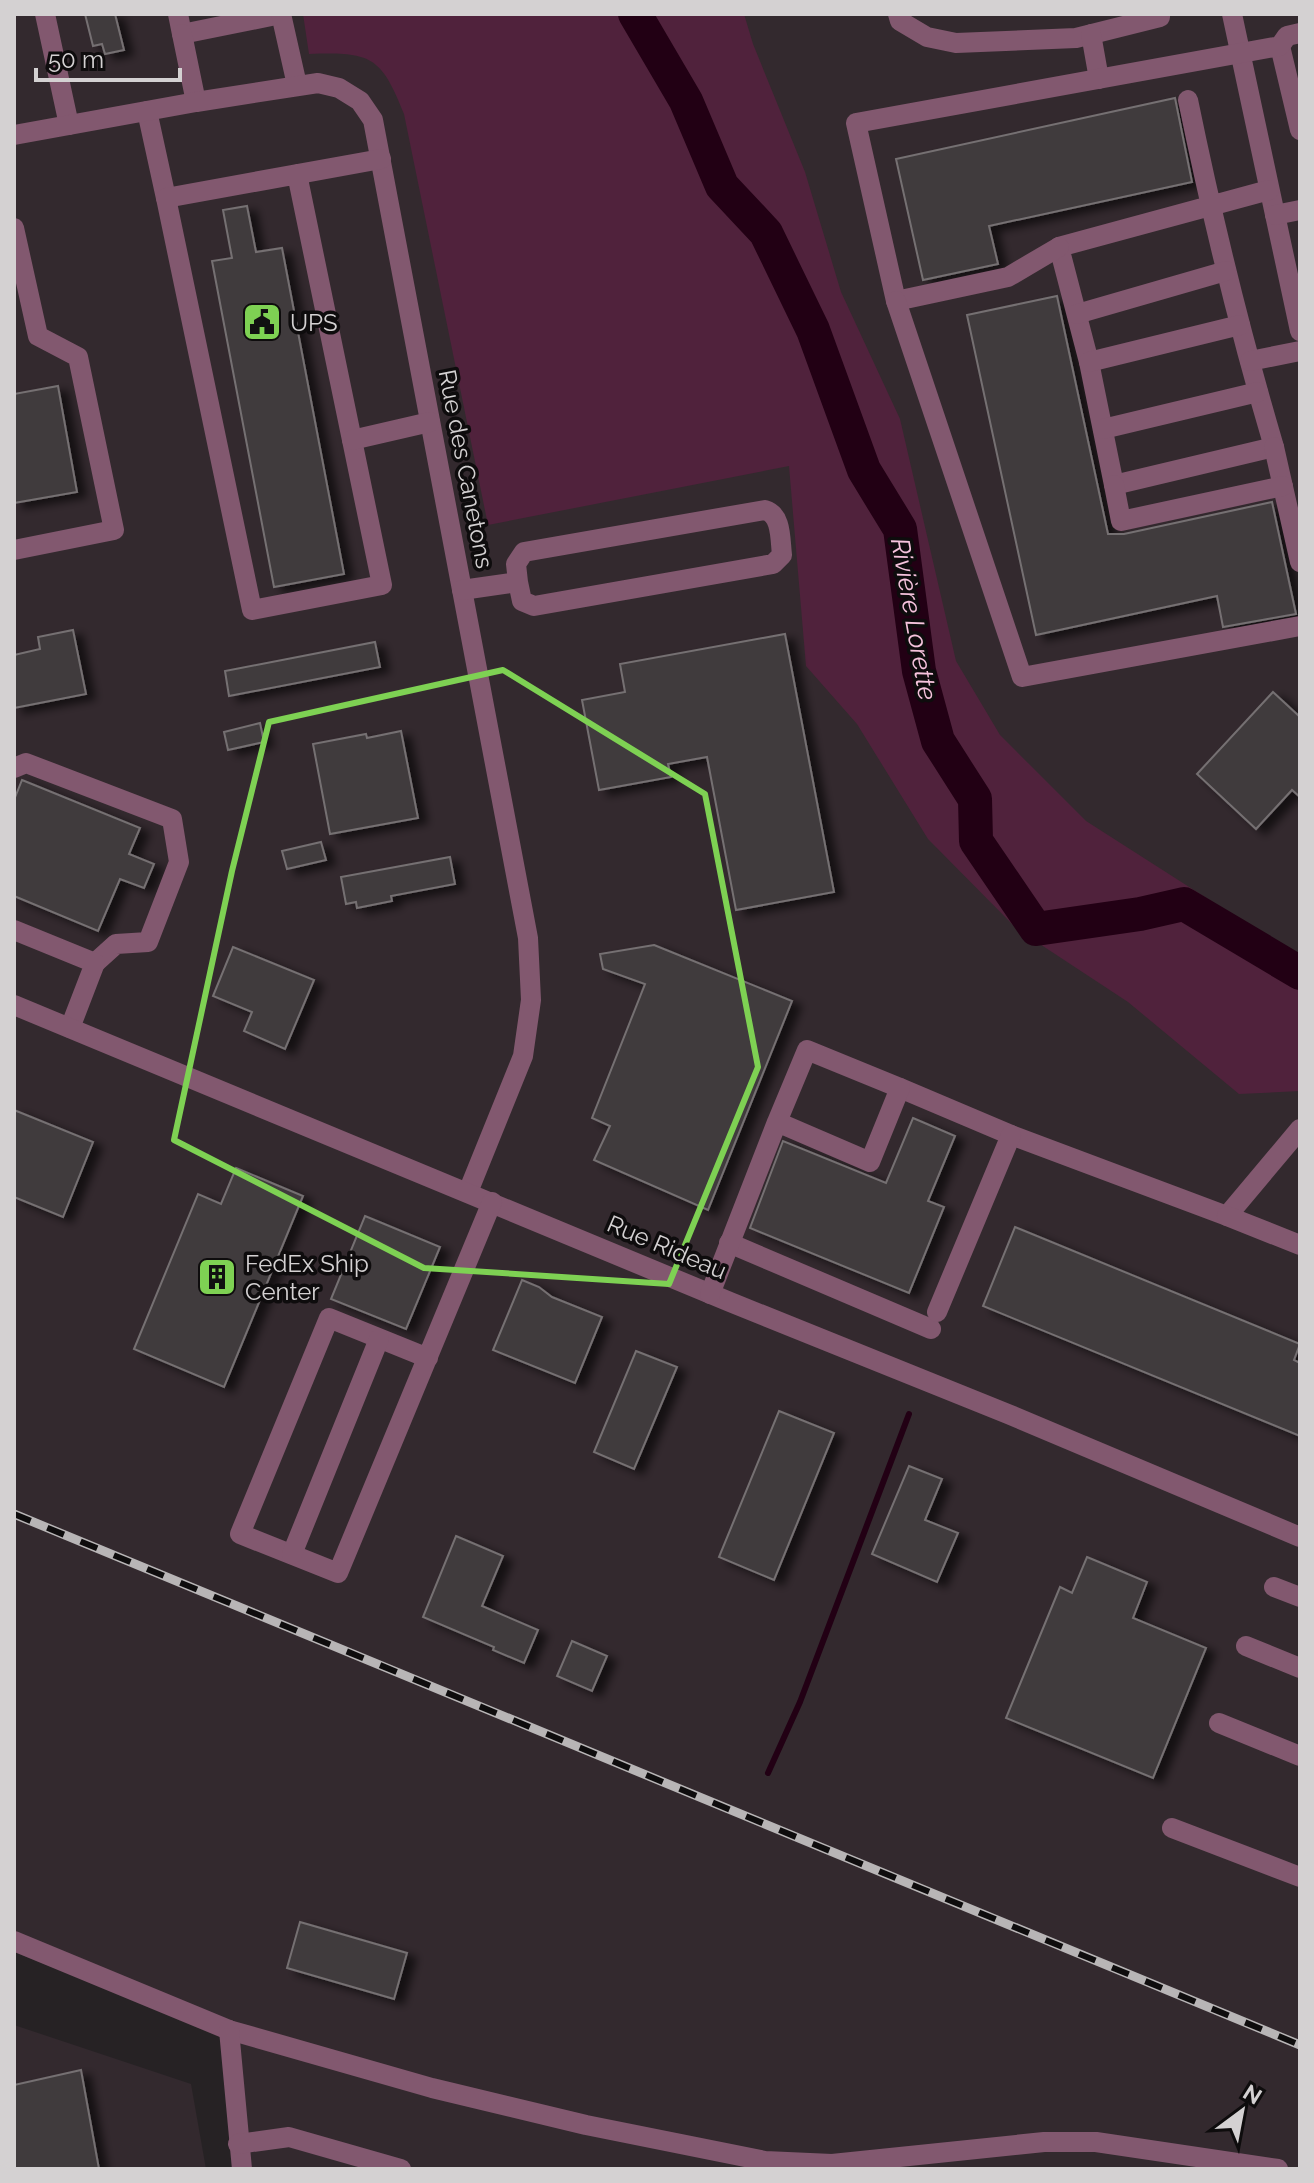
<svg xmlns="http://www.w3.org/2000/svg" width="1314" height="2183" font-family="Raleway,sans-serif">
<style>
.built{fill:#33292e}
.green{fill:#50223c}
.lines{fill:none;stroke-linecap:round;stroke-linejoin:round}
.stream{stroke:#220014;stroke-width:6}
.river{stroke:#220014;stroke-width:34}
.building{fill:#403b3d;stroke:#757072;stroke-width:2;filter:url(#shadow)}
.minor{stroke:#82586f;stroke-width:20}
.rail-casing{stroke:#b8b5b6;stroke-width:9}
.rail{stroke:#0e0c0d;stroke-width:6;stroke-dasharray:18;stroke-linecap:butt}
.marked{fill:none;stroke:#7ed153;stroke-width:6;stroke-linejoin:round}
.labels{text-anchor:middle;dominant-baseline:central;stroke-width:7;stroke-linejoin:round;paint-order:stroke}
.poi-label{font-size:24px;fill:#d4d1d2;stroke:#0e0c0d;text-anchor:start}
.street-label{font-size:24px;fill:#d4d1d2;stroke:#0e0c0d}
.water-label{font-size:26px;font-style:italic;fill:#f6c3dd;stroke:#0e0c0d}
</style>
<defs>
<filter id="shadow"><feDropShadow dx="9" dy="5" stdDeviation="4" flood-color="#0009"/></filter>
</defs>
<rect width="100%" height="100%" fill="#262224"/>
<g class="built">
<path d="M14 14H1300V2169H242L220 2034 14 1952Z"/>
<path d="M14 2025 191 2084 206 2169H14Z"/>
</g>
<path class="green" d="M303 14H744L753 44 805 172 841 292 900 419 956 661 1000 735 1086 821 1300 958V1091L1239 1094 1128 1002 1017 929 928 839 857 724 806 666 789 466 488 525 404 114C381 56 371 52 309 54Z"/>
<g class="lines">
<path class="stream" d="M768 1773 800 1702 909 1414"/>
<path class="river" d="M635 14 686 101 722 186 766 233 813 330 864 470 900 529 919 671 938 741 975 799 976 841 1036 929 1140 914 1184 904 1300 973"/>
</g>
<g class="building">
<path d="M85 14H115L124 50 105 54 102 44 93 46Z"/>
<path d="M1175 98 1192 182 989 226 998 264 923 280 896 159Z"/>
<path d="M247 206 256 252 282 248 344 574 274 587 212 261 232 258 223 210Z"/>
<path d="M1057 296 1108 534H1124L1272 502 1296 614 1223 627 1217 596 1036 635 967 315Z"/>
<path d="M58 386 77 492 14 503V394Z"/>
<path d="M73 630 86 694 14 708V655L40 649 38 637Z"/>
<path d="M785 634 834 892 736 910 707 757 668 764 671 777 599 790 582 700 625 692 620 664Z"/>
<path d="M375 642 380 667 229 696 225 671Z"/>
<path d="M1273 692 1300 717V797L1292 790 1256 829 1197 774Z"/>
<path d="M260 723 264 742 228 750 224 732Z"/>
<path d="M401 731 418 818 330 834 313 744 366 734 367 738Z"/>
<path d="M22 780 140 828 129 854 154 864 144 888 120 879 98 931 14 896V800Z"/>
<path d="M321 842 326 860 287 869 282 851Z"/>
<path d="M450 857 455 884 391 896 392 901 357 908 356 902 346 904 341 877Z"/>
<path d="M654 945 792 1001 708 1210 594 1160 610 1126 592 1118 645 984 603 969 600 954Z"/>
<path d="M233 947 314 980 285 1049 244 1031 252 1012 213 996Z"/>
<path d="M14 1110 93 1142 63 1217 14 1197Z"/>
<path d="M913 1118 955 1136 928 1201 944 1207 909 1293 750 1228 783 1141 886 1183Z"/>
<path d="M236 1168 303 1196 224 1387 134 1349 198 1194 221 1204Z"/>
<path d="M365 1216 440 1247 406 1329 331 1299Z"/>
<path d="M1015 1227 1300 1344 1294 1360 1300 1363V1436L983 1306Z"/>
<path d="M522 1280 539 1287 552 1297 602 1317 575 1383 493 1350Z"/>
<path d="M636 1351 677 1367 634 1469 594 1452Z"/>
<path d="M779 1411 834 1433 774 1580 719 1557Z"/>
<path d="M909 1466 942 1479 925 1520 958 1533 937 1582 872 1554Z"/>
<path d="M456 1536 503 1556 482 1606 538 1630 524 1663 493 1650 494 1647 423 1617Z"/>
<path d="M1087 1557 1147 1582 1133 1618 1206 1648 1153 1778 1006 1718 1060 1587 1072 1593Z"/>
<path d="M572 1641 607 1656 592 1691 557 1676Z"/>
<path d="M300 1922 407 1953 394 1999 287 1968Z"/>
<path d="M81 2070 99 2169H14V2085Z"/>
</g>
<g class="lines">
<g class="minor">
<path d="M45 14 69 125"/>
<path d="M178 14 182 34 281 14"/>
<path d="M281 14 297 85"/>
<path d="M898 14 900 21 927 37 956 43 1076 38 1160 17V14"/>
<path d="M1232 14 1300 331"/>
<path d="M182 34 196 102"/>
<path d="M1091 34 1099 79"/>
<path d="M1280 46 1300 130"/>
<path d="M1188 100C1212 217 1240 332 1274 447L1114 485 1089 362 1059 247 1269 190"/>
<path d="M147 111 166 198"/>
<path d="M14 135 196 102 318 83 339 88 360 101 373 120 528 938 531 1000 523 1056 468 1192"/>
<path d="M297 174 382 585 252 610 166 198 381 159"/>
<path d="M1275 215 1300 210"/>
<path d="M14 228 38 336 78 357 114 530 14 550"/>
<path d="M1059 247 1008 277 896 301 856 123 1280 46 1287 36 1300 33"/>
<path d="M896 301 1022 677 1300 626"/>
<path d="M1077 314 1226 271"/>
<path d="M1250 361 1300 351"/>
<path d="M1089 362 1240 325"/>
<path d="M1103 429 1258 392"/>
<path d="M352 440 430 422"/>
<path d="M1274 447 1300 562"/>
<path d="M1114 485 1121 521 1283 486"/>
<path d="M462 590 518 582 516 564 524 552 765 510C782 515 780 539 782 555L773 564 534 606 522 601 518 582"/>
<path d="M14 768 26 763 172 819 179 862 148 942 116 944 95 963"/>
<path d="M14 930 95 963 70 1028"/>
<path d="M14 1005 730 1302 1008 1414 1300 1537"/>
<path d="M900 1088 1011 1135 1227 1216 1300 1129"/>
<path d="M1227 1216 1300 1245"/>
<path d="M729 1243 931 1329"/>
<path d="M710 1294 777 1122 870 1162 900 1088 807 1050 777 1122"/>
<path d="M937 1312 1011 1135"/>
<path d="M428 1358 329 1318 240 1534 338 1573 492 1202"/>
<path d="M292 1554 379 1339"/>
<path d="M1274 1587 1300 1597"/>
<path d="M1246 1646 1300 1668"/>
<path d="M1219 1723 1300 1756"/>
<path d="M1172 1828 1300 1877"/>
<path d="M14 1941 229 2030 432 2088 586 2125 765 2161 832 2164 1044 2142H1096L1278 2169"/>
<path d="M229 2030 242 2169"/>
<path d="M238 2144 289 2137 401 2169"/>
</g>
<defs>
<path id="rail" d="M14 1514 1300 2045"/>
</defs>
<use href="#rail" class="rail-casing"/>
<use href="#rail" class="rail"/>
</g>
<path class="marked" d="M503 670 705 794 758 1067 669 1284 424 1268 174 1140 232 871 269 722Z"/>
<defs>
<symbol id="civic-square" viewBox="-11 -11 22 22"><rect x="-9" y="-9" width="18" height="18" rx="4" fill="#7ed153" stroke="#0e0c0d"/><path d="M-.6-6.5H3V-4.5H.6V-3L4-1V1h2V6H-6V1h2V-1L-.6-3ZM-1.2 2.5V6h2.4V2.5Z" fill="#111"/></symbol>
<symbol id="building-square" viewBox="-11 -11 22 22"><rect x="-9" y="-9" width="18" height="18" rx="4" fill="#7ed153" stroke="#0e0c0d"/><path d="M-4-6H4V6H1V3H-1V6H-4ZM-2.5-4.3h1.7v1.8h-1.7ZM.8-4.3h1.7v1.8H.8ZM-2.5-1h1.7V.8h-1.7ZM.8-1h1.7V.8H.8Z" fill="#111"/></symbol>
</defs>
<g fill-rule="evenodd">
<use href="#civic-square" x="240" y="300" width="44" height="44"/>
<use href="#building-square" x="195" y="1255" width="44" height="44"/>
</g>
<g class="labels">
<g class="poi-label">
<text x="290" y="322">UPS</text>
<text x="245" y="1263">FedEx Ship<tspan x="245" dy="28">Center</tspan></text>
</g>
<g class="street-label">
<text transform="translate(466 469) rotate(79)">Rue des Canetons</text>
<text transform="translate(667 1247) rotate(23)">Rue Rideau</text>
</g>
<g class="water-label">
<text transform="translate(914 619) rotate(80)">Rivière Lorette</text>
</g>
</g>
<rect width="1314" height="2183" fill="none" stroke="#d4d1d2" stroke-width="32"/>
<g transform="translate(1242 2111) rotate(32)" stroke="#0e0c0d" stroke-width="6" paint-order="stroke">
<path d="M0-6L14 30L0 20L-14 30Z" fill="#d4d1d2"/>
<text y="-12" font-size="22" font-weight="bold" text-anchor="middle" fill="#d4d1d2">N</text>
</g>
<path d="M36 68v12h144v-12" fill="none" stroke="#d4d1d2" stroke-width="4"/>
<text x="48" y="68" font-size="24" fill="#d4d1d2" stroke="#0e0c0d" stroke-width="6" paint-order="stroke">50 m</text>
</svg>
